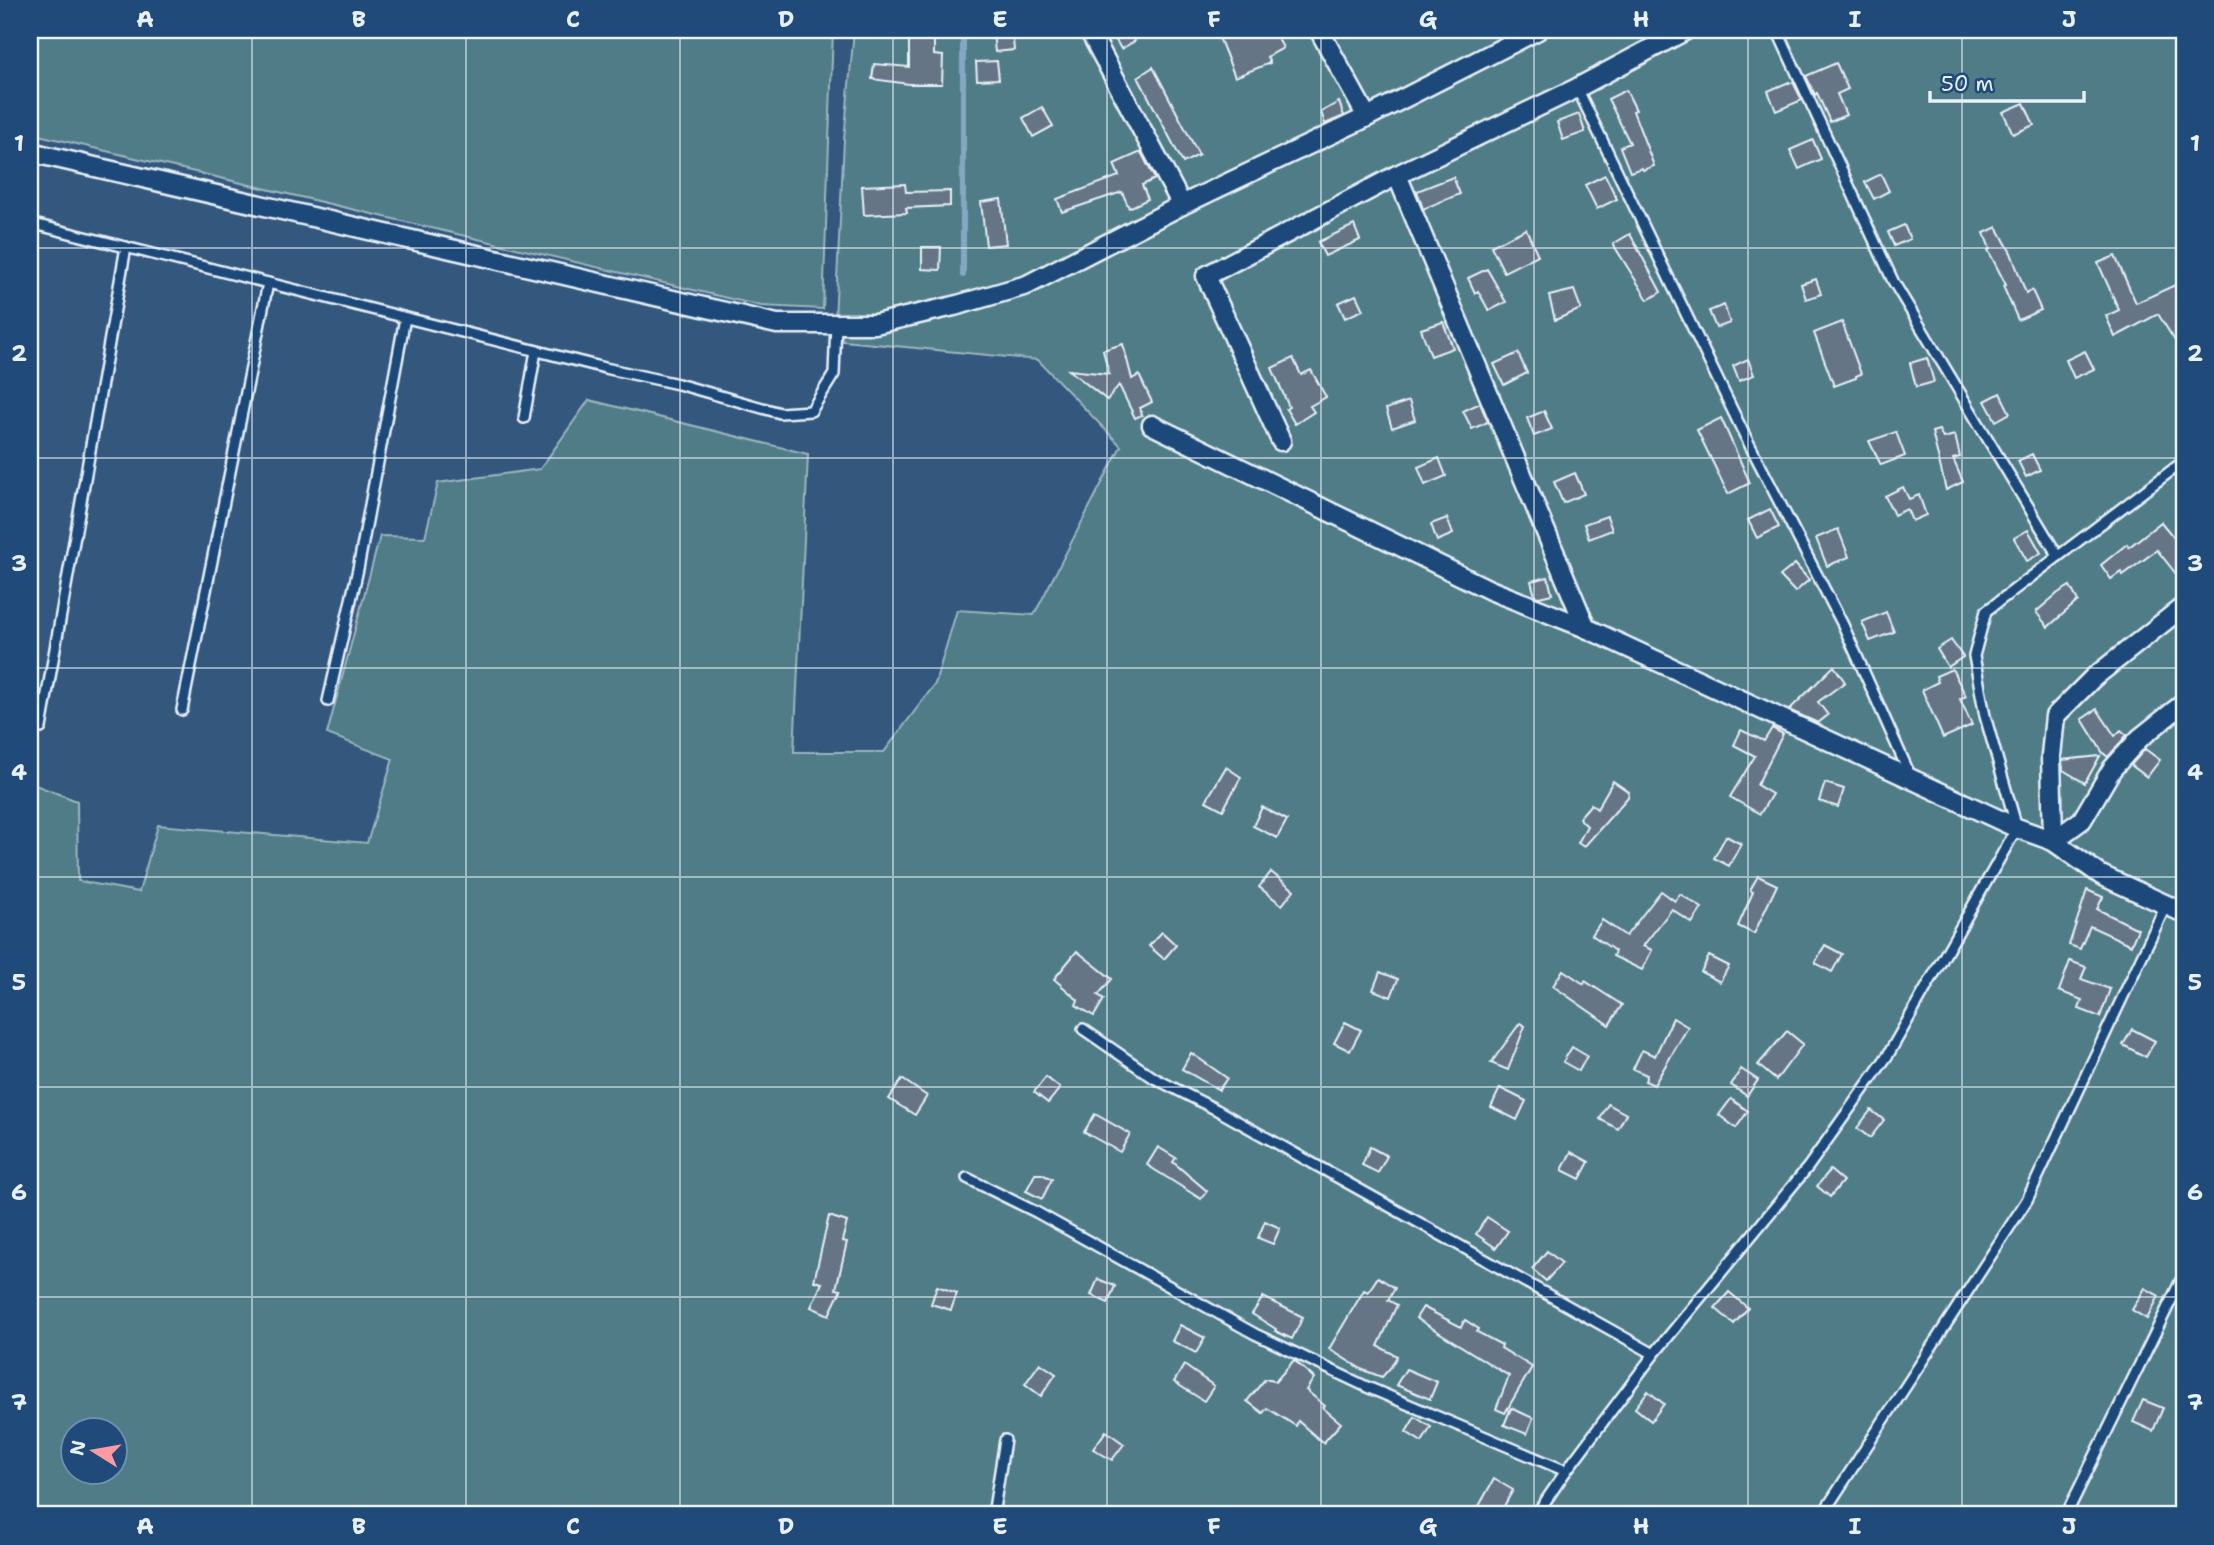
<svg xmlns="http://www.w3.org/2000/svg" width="2214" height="1545" font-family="'Shantell Sans',sans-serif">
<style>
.green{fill:#4f7c86;stroke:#9cb6bf;stroke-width:2;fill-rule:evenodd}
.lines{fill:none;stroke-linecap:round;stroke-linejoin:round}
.stream{stroke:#84a7c3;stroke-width:6}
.building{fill:#667586;stroke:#e8f1f8;stroke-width:2}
.service-casing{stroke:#e8f1f8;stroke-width:14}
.minor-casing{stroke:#e8f1f8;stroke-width:23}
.service{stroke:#1f4a7a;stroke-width:9}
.minor{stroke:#1f4a7a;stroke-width:18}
.grid{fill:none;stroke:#e8f1f8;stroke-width:2;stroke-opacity:0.55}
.neatline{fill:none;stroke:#e8f1f8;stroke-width:2.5}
.grid-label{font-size:23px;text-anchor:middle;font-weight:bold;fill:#e8f1f8}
</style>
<rect width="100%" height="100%" fill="#34577e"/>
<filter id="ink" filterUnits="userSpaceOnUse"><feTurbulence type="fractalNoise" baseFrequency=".0143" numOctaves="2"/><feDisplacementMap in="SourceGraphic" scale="14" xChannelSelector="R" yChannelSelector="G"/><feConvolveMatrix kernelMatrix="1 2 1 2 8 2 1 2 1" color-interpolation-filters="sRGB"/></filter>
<g filter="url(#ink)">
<g class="green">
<path d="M30 30H833L823 309 761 306 30 133Z"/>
<path d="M854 30H2184V1515H30V783L77 801 78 881 139 892 158 825 367 843 393 759 327 734 380 536 425 537 438 483 540 469 589 400 808 454 794 752H884L935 684 957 610 1034 615 1121 446 1038 360 834 340 844 140ZM74 1430H116V1472H74Z"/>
</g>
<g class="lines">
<path class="stream" d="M963 30V275"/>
</g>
<g class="building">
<path d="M1012 30 1014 50 995 52 993 33Z"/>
<path d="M1110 30H1128L1135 41 1121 49Z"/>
<path d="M1228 30H1274L1283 48 1267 57 1270 63 1235 77 1218 35Z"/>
<path d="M934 32V55L943 56 942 84H909L872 79 874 64 909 67V33Z"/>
<path d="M997 61 999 79 977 80 976 62Z"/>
<path d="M1836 63 1848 89 1837 94 1846 115 1830 122 1817 93 1815 95 1806 76Z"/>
<path d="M1153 67 1199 155 1183 163 1138 77Z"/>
<path d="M1789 82V84L1793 82 1802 100 1776 111 1768 91Z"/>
<path d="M1626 90 1636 110 1633 111 1654 166 1643 170 1642 168 1630 172 1620 147 1630 143 1608 99Z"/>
<path d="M1339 102 1344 116 1325 124 1321 112Z"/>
<path d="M2024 103 2034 125 2013 134 2003 112Z"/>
<path d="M1042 107 1053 126 1033 137 1023 118Z"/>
<path d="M1579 114 1585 132 1563 140 1557 122Z"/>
<path d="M1813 140 1821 159 1799 169 1790 150Z"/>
<path d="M1141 152 1155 179 1142 185 1148 199 1129 208 1122 192 1062 212 1057 199 1119 176 1114 164Z"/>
<path d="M1881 174 1889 191 1874 199 1865 182Z"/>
<path d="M1605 175 1617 199 1597 209 1585 185Z"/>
<path d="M1453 177 1460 194 1423 209 1417 191Z"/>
<path d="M905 184 906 192 950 191V206L906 208 907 213 864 215 862 186Z"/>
<path d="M1001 199 1006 244 986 246 981 202Z"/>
<path d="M1354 225 1360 240 1325 256 1318 242Z"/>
<path d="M1904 225 1910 239 1894 246 1888 232Z"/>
<path d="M1997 227 2011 253 2026 293 2032 290 2041 310 2018 320 2003 286 2006 285 1988 250 1990 249 1984 233Z"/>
<path d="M1526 229 1538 255 1504 272 1491 246Z"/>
<path d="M1630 234 1661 292 1648 300 1613 244Z"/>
<path d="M922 247H941L940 270 922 269Z"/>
<path d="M2115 256 2136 303 2175 285 2178 291 2184 288V355L2158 314 2115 337 2106 316 2119 310 2098 263Z"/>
<path d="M1487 269 1506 302 1489 311 1478 291 1475 293 1468 278Z"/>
<path d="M1816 279 1821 294 1806 299 1801 284Z"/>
<path d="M1574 290 1581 309 1555 320 1549 296Z"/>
<path d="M1356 295 1363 310 1345 318 1338 303Z"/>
<path d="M1724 305 1730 323 1716 328 1709 311Z"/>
<path d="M1443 322 1453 348 1431 356 1421 329Z"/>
<path d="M1842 322 1861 374 1856 376V378L1834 386 1814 333Z"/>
<path d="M1123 344 1132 379 1139 375 1152 402 1140 408 1142 415 1135 418 1119 385 1107 400 1069 370 1109 374 1103 350Z"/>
<path d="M2085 351 2094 369 2074 378 2066 360Z"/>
<path d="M1518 353 1527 373 1504 385 1494 364Z"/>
<path d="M1293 358 1301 375 1311 370 1326 397 1310 406 1314 412 1295 424 1286 409 1289 407 1272 368Z"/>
<path d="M1927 358 1934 382 1916 387 1910 363Z"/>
<path d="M1748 359 1754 375 1739 381 1733 366Z"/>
<path d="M2000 393 2010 413 1996 421 1985 401Z"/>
<path d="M1409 401 1415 420 1392 428 1386 409Z"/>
<path d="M1480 403 1488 422 1472 429 1463 411Z"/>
<path d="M1544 411 1552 429 1534 436 1527 418Z"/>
<path d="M1721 418 1750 483 1728 494 1697 430Z"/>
<path d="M1939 430 1943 438 1955 435 1960 457 1953 459 1963 482 1946 490 1932 432Z"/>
<path d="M1896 432 1905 456 1881 465 1869 441Z"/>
<path d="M2032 454 2040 470 2026 477 2018 461Z"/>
<path d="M1439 458 1446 476 1425 485 1418 467Z"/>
<path d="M1575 473 1584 494 1563 503 1554 482Z"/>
<path d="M1903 487 1909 499 1919 495 1926 515 1912 521 1907 509 1894 515 1885 496Z"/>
<path d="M1770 509 1779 527 1757 538 1748 520Z"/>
<path d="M1607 516 1612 530 1589 539 1584 524Z"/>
<path d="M1447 518 1453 534 1437 541 1431 524Z"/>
<path d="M2161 522 2184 550V584L2157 550 2123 575 2121 572 2111 579 2101 565 2127 544 2129 547Z"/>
<path d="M1838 529 1849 557 1827 566 1816 538Z"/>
<path d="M2028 530 2041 553 2027 561 2014 538Z"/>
<path d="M1795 564 1809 580 1795 592 1780 576Z"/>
<path d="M1548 577 1552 594 1539 597 1535 596 1531 581Z"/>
<path d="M2070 586 2078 601 2048 627 2036 612 2058 593Z"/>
<path d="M1886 612 1894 632 1870 641 1862 622Z"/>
<path d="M1951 640 1963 657 1948 667 1937 649Z"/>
<path d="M1834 666 1845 682 1818 702 1828 715 1818 723 1789 710Z"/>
<path d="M1952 669 1966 696 1960 699 1972 725 1943 738 1922 690 1938 682 1936 676Z"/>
<path d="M2097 709 2115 736 2121 730 2127 735 2108 757 2103 753 2082 719Z"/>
<path d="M1772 728 1783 734 1757 785 1772 794 1760 814 1730 797 1755 756 1734 745 1741 730 1764 741Z"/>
<path d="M2145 749 2160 760 2147 777 2131 765Z"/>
<path d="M2100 756 2085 783 2063 770 2062 760Z"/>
<path d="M1226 767 1241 777 1223 810 1206 801Z"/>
<path d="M1613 781 1629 792 1628 797 1584 847 1578 843 1587 826 1579 818 1591 804 1597 809Z"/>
<path d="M1825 783 1844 789 1838 807 1819 801Z"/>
<path d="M1262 807 1287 820 1277 838 1253 826Z"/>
<path d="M1726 836 1741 844 1729 866 1714 858Z"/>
<path d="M1271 872 1294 890 1282 905 1259 887Z"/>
<path d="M1758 876 1777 885 1754 934 1738 926 1753 892 1750 890Z"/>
<path d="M2087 890 2103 897 2097 909 2138 929 2131 945 2090 926 2080 949 2069 945Z"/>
<path d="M1661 891 1675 901 1680 894 1702 908 1692 923 1672 909 1643 946 1652 950 1642 970 1613 956 1615 951 1592 935 1602 920 1626 936Z"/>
<path d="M1162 932 1176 945 1164 959 1149 946Z"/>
<path d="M1825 945 1842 954 1832 972 1815 963Z"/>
<path d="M1077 951 1112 979 1098 995 1104 999 1094 1016 1076 1005 1078 1000 1054 979Z"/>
<path d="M1709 956 1729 966 1720 982 1701 972Z"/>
<path d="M2070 961 2086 967 2081 979 2110 989 2100 1017 2079 1009 2082 1000 2059 991Z"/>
<path d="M1563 970 1584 984 1585 981 1622 1005 1609 1025 1553 986Z"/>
<path d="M1380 972 1398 979 1391 997 1373 990Z"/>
<path d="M1673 1018 1688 1027 1654 1085 1645 1081 1647 1075 1633 1069 1642 1050 1655 1056Z"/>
<path d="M1345 1022 1361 1030 1350 1051 1334 1043Z"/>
<path d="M1520 1023 1525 1026 1508 1070 1491 1063Z"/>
<path d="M2132 1029 2155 1041 2146 1057 2123 1045Z"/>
<path d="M1787 1031 1803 1044 1776 1080 1758 1065Z"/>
<path d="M1572 1047 1587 1056 1579 1071 1563 1062Z"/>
<path d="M1191 1053 1227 1078 1219 1090 1182 1069Z"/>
<path d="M1741 1069 1758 1080 1747 1096 1731 1085Z"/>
<path d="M1046 1077 1060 1088 1048 1103 1034 1092Z"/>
<path d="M902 1079 927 1096 915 1115 889 1099Z"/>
<path d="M1500 1088 1526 1101 1517 1120 1491 1107Z"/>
<path d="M1731 1099 1748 1111 1736 1128 1719 1115Z"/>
<path d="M1608 1104 1626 1114 1618 1129 1600 1119Z"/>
<path d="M1871 1110 1884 1120 1870 1138 1857 1128Z"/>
<path d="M1095 1114 1130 1134 1120 1152 1084 1132Z"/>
<path d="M1158 1147 1176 1158 1173 1162 1207 1191 1201 1199 1147 1165Z"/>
<path d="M1370 1147 1387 1156 1378 1173 1362 1165Z"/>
<path d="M1571 1152 1589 1162 1580 1179 1562 1170Z"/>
<path d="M1830 1170 1843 1181 1830 1197 1817 1186Z"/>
<path d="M1035 1174H1042L1052 1179 1042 1199 1026 1191Z"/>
<path d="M829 1216 847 1222 842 1241 847 1242 836 1289 841 1290 829 1315 811 1307 822 1283 814 1281Z"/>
<path d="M1487 1217 1508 1231 1496 1248 1476 1234Z"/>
<path d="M1265 1221 1280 1228 1273 1244 1258 1238Z"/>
<path d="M1547 1251 1562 1263 1546 1281 1532 1269Z"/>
<path d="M1378 1277 1395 1288 1388 1300 1397 1305 1378 1346 1397 1356 1391 1367 1382 1377 1363 1370 1329 1349 1364 1290 1368 1292Z"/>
<path d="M1098 1279 1115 1286 1108 1303 1091 1295Z"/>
<path d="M937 1286 957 1293 951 1310 931 1304Z"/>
<path d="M2145 1288 2159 1296 2147 1319 2132 1310Z"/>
<path d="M1729 1292 1748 1308 1734 1324 1715 1308Z"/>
<path d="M1263 1297 1303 1317 1292 1339 1275 1331 1276 1329 1252 1314Z"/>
<path d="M1423 1307 1461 1327 1465 1320 1479 1329 1477 1332 1502 1345 1501 1348 1532 1367 1505 1413 1496 1409 1509 1376 1416 1318Z"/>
<path d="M1180 1325 1205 1338 1196 1353 1172 1341Z"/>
<path d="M1294 1360 1314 1378 1306 1390 1325 1406 1323 1408 1341 1423 1323 1443 1298 1421 1296 1426 1267 1408 1263 1413 1247 1401 1265 1379H1271L1275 1382Z"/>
<path d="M1040 1363 1056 1374 1041 1396 1025 1384Z"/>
<path d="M1184 1365 1214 1386 1204 1401 1174 1382Z"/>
<path d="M1406 1369 1437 1382 1430 1399 1396 1385Z"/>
<path d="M1648 1391 1664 1404 1651 1421 1635 1408Z"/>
<path d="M2143 1400 2163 1408 2153 1431 2133 1422Z"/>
<path d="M1511 1408 1533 1418 1527 1434 1504 1425Z"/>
<path d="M1415 1417 1431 1427 1422 1442 1406 1432Z"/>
<path d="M1106 1431 1124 1444 1112 1460 1093 1449Z"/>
<path d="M1494 1479 1513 1490 1499 1515H1474Z"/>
</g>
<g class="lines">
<defs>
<g id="service">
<path d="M1777 30 1893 281 2058 556"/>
<path d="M1577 88 1742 430 1843 625 1910 775"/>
<path d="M30 223 605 368 678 384 780 413 811 411 834 374 836 324"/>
<path d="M524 418 536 351"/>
<path d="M328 701 358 569 405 318"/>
<path d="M182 710 268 283"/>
<path d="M41 728 126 247"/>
<path d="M1083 1029 1154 1078 1217 1110 1654 1354"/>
<path d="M967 1178 1036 1212 1255 1334 1367 1387 1566 1471"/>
<path d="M993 1515 1005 1440"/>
<path d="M1536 1515 1566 1471 1654 1354 1808 1167 1888 1055 2017 828 1985 716 1974 656 1986 611 2184 461"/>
<path d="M1822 1515 2027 1200 2166 905"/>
<path d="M2066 1515 2184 1274"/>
</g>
<g id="minor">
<path d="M1089 30 1182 205"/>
<path d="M1319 30 1367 117"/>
<path d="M30 152 777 324H875L954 306 1027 285 1186 203 1367 117 1538 30"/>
<path d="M1397 175 1586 628"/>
<path d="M1152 425 1490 590 1586 628 2017 828 2053 841 2101 875 2184 913"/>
<path d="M1281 441 1206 276 1397 175 1577 88 1686 30"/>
<path d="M2053 841 2051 756 2055 716 2093 678 2184 606"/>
<path d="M2053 841 2082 820 2112 769 2140 738 2184 703"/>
</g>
</defs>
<use href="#service" class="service-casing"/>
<use href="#minor" class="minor-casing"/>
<use href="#service" class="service"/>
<use href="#minor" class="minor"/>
</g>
</g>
<path class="grid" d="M252 30V1515M466 30V1515M680 30V1515M893 30V1515M1107 30V1515M1321 30V1515M1534 30V1515M1748 30V1515M1962 30V1515M30 248H2184M30 458H2184M30 668H2184M30 877H2184M30 1087H2184M30 1297H2184"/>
<rect width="2214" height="1545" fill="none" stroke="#1f4a7a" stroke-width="77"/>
<g transform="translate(94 1451) rotate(281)"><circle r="33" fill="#1f4a7a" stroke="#6f8dac" stroke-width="2"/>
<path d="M0-5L12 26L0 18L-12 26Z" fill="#ff9aa2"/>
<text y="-10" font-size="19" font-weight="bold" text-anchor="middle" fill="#e8f1f8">N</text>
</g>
<path d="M1930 91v10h154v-10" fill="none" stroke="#e8f1f8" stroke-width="3.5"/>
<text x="1941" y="91" font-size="21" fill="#e8f1f8" stroke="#1f4a7a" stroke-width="5" paint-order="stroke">50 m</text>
<rect x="38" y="38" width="2138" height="1468" class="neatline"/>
<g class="grid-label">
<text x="145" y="27">A</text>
<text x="359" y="27">B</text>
<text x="573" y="27">C</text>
<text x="786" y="27">D</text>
<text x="1000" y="27">E</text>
<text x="1214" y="27">F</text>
<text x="1428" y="27">G</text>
<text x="1641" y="27">H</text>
<text x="1855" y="27">I</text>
<text x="2069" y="27">J</text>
<text x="19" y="151">1</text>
<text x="2195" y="151">1</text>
<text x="19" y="361">2</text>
<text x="2195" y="361">2</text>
<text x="19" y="571">3</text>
<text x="2195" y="571">3</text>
<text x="19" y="780">4</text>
<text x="2195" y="780">4</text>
<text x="19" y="990">5</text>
<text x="2195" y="990">5</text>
<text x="19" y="1200">6</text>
<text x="2195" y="1200">6</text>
<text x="19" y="1410">7</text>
<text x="2195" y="1410">7</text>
<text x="145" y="1534">A</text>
<text x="359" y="1534">B</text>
<text x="573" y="1534">C</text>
<text x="786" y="1534">D</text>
<text x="1000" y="1534">E</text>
<text x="1214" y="1534">F</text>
<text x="1428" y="1534">G</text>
<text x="1641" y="1534">H</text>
<text x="1855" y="1534">I</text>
<text x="2069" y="1534">J</text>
</g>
</svg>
